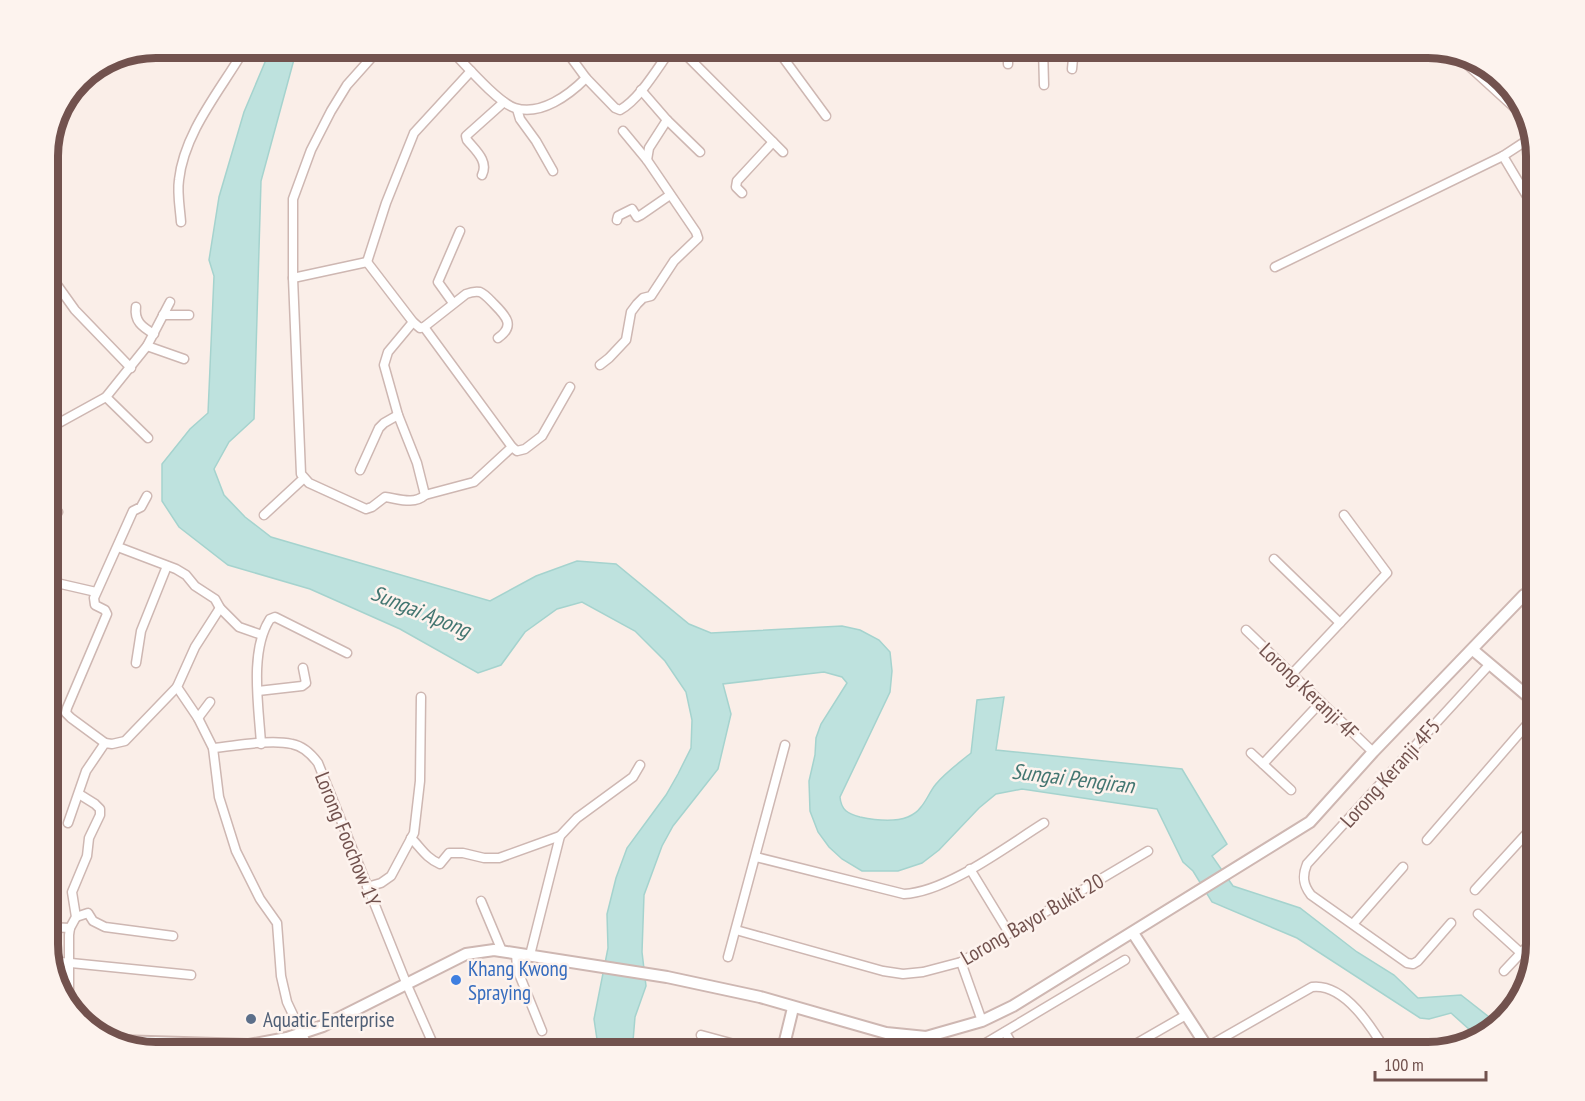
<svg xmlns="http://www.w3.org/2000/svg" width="1585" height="1101" font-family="'PT Sans Narrow',sans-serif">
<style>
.water{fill:#bee2de;stroke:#a5d3ce;stroke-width:1.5}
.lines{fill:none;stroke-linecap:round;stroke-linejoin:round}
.minor-casing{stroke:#ceb7b2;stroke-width:11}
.tertiary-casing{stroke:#ceb7b2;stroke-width:14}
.minor{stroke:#fff;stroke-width:8}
.tertiary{stroke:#fff;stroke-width:10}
.shop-dot{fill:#3f7fe0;stroke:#fdf3ee;stroke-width:2}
.service-dot{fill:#5c6f8a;stroke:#fdf3ee;stroke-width:2}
.labels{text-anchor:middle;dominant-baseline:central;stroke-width:5;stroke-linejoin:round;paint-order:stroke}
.street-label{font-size:21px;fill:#72524e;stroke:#fdf3ee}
.shop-label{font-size:21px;fill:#366cbe;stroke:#fdf3ee;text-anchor:start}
.service-label{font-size:21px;fill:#4e5e75;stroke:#fdf3ee;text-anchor:start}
.water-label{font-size:22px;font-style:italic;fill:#437671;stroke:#fdf3ee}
.rim{fill:none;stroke:#72524e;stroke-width:8}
</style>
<rect width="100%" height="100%" fill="#faeee8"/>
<path class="water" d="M271 48H300L296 52 261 181 254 419 229 442 214 469 224 495 245 517 271 537 490 601 536 576 577 561 616 564 689 624 711 633 842 626 860 630 879 640 890 652 892 671 890 692 840 797C841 810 848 814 860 817 879 821 908 825 921 807 927 800 930 791 936 784 946 772 959 763 971 753L977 700 1004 697 996 750 1182 769 1227 844 1212 856 1233 886 1300 908 1357 952 1394 975 1418 998 1461 995 1498 1024 1480 1039 1451 1013 1429 1019 1420 1018 1297 938 1212 902 1193 871 1183 862 1157 809 1022 789 996 794 979 808 939 850 922 863 898 871H862L842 859 829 847 818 832 810 811 809 781 815 755 816 738 821 724 847 683 842 677 824 672 723 684 731 714 718 769 673 826 662 846 644 895 642 952 646 986 635 1017 632 1053H599L594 1019 608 948 607 914 616 878 627 848 666 795 678 774 691 748 692 720 686 692 665 661 635 631 582 602 557 609 525 632 501 665 478 673 400 629 310 589 228 565 179 527 162 501V464L190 429 208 413 214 276 209 260 219 197 244 112Z"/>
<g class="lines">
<defs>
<g id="minor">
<path d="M380 48 347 85 331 111 311 150 293 199V278L301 474 309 483 366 509 372 507 385 497C399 499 414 505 425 495L474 482 512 447"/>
<path d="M449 48C463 62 498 103 515 108 541 116 569 95 586 78"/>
<path d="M564 48 586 78 615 108 620 110C640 99 658 67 672 48"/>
<path d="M679 48 783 152"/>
<path d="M776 48 826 116"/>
<path d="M987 48 1006 52 1008 54V64"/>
<path d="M1043 48 1044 85"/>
<path d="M1460 58 1527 119"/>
<path d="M1072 69 1074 48"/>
<path d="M641 90 667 120 700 152"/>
<path d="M517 109 520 119 536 141 553 171"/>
<path d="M1503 156 1537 213"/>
<path d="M647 160 649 148 667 120"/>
<path d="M482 175C489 161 475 150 467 140L466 136 504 102"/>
<path d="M742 193 736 187 737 181 773 142"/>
<path d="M617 220 618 216 632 209 637 217 641 215 670 195"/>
<path d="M181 222C180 208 177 193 179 180 184 134 218 93 241 55L242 48"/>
<path d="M367 262 386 203 414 133 471 71"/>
<path d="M367 262 413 322 420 328 424 327 466 294C471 292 474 291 480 292 485 294 490 300 494 304 507 317 515 326 498 338"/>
<path d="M1275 267 1503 156 1532 137"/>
<path d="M293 278 367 262"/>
<path d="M55 282 75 310 131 368"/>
<path d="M453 303 438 282 460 231"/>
<path d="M136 307C134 321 142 327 154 334"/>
<path d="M163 315H189"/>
<path d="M413 322 388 352 384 365 398 415 417 463 425 495"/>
<path d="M424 327 512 447 517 451 525 449 542 436 570 387"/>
<path d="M147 346 184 359"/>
<path d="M600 365 609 358 626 340 631 312 637 304 643 298 651 296 674 261 698 238 696 232 647 160 623 131"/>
<path d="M106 397 148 438"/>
<path d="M48 429 106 397 147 346 170 302"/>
<path d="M360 470 379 428 384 423 398 415"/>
<path d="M48 509 58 512"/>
<path d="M264 515 304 478"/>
<path d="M118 547 176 569 186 575 195 586 215 599 220 608 239 627 262 635"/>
<path d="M1274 559 1340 623"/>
<path d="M48 581 96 592"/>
<path d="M220 608 195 647 177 687 198 718 213 748 219 797 236 851 260 899 277 923 281 976 287 1002 311 1053"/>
<path d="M1246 630 1373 752"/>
<path d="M136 663 141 631 167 566"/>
<path d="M1292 674 1387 573 1344 515"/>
<path d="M258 691 302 686 306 683 303 668"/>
<path d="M198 718 210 702"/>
<path d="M105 743 71 718 66 713 67 708 107 614 105 610 95 605 94 598 133 511 141 507 147 496"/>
<path d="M261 744C259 708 249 651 270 619L275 617 347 653"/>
<path d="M213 748C236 746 270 739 292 744 303 746 312 755 318 763L407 985 437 1053"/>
<path d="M1251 753 1291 790"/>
<path d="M1263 764 1321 702"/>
<path d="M68 823 86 771 105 743 112 744 125 741 177 687"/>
<path d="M411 838C421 848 426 858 440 864L449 853H463L484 858H499L560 836 577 818 633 777 640 765"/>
<path d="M1427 840 1537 713"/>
<path d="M756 857 904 894C947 892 1007 846 1044 823"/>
<path d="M970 869 1009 933"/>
<path d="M367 887 381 883 391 876 414 833 420 781 421 697"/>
<path d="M1475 890 1537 822"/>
<path d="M481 901 502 951"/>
<path d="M1478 914 1521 953"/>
<path d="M76 917 88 913 93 921 105 927 173 936"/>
<path d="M1451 923 1418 961 1413 964 1407 963 1311 895C1303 885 1302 876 1307 864L1489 665"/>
<path d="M1353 924 1403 867"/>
<path d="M48 927 70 928"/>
<path d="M736 930 883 971 903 974 923 972 961 962 1148 851"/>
<path d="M516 953 517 969 542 1031"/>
<path d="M530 955 560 836"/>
<path d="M728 957 785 745"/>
<path d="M51 961 191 975"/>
<path d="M961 962 982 1021"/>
<path d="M1504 971 1537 936"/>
<path d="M69 1005V935L70 928 76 917 72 892 87 856 89 838 100 815V809L95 804 79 794"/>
<path d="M1005 1032 1017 1053"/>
<path d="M701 1035 767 1053"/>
<path d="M1207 1047 1312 987C1345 983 1373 1029 1387 1053"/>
<path d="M969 1053 1125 960"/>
<path d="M1120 1053 1186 1015"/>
<path d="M1358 1053 1379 1040"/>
</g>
<g id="tertiary">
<path d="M566 50 568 48"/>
<path d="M1473 650 1537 704"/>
<path d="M1133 933 1211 1053"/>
<path d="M118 1041 249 1045 287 1038 323 1026 466 954 494 950 667 977 760 997 886 1033 926 1037 982 1021 1013 1006 1310 822 1373 752 1524 595"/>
<path d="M782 1053 793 1008"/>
</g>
</defs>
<use href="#minor" class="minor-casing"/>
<use href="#tertiary" class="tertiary-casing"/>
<use href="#minor" class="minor"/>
<use href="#tertiary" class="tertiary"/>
</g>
<circle class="shop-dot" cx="456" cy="980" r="6"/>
<circle class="service-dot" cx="251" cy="1019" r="6"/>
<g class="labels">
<g class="street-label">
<text transform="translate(1309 691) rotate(44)">Lorong Keranji 4F</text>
<text transform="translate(1390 773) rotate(-48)">Lorong Keranji 4F5</text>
<text transform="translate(348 839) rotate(68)">Lorong Foochow 1Y</text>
<text transform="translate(1032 919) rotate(-30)">Lorong Bayor Bukit 20</text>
</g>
<g class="shop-label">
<text x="468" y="968">Khang Kwong<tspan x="468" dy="24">Spraying</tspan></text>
</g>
<g class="service-label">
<text x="263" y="1019">Aquatic Enterprise</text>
</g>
<g class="water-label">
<text transform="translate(421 611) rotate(22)">Sungai Apong</text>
<text transform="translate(1073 778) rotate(7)">Sungai Pengiran</text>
</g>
</g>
<path d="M0 0H1585V1101H0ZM156 58H1428A98 98 0 0 1 1526 156V944A98 98 0 0 1 1428 1042H156A98 98 0 0 1 58 944V156A98 98 0 0 1 156 58Z" fill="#fdf3ee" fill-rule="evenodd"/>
<path class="rim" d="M156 58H1428A98 98 0 0 1 1526 156V944A98 98 0 0 1 1428 1042H156A98 98 0 0 1 58 944V156A98 98 0 0 1 156 58Z"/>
<path d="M1375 1071v9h111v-9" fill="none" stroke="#72524e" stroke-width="3"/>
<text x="1384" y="1071" font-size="18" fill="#72524e" stroke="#fdf3ee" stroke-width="4.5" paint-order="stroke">100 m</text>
</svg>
